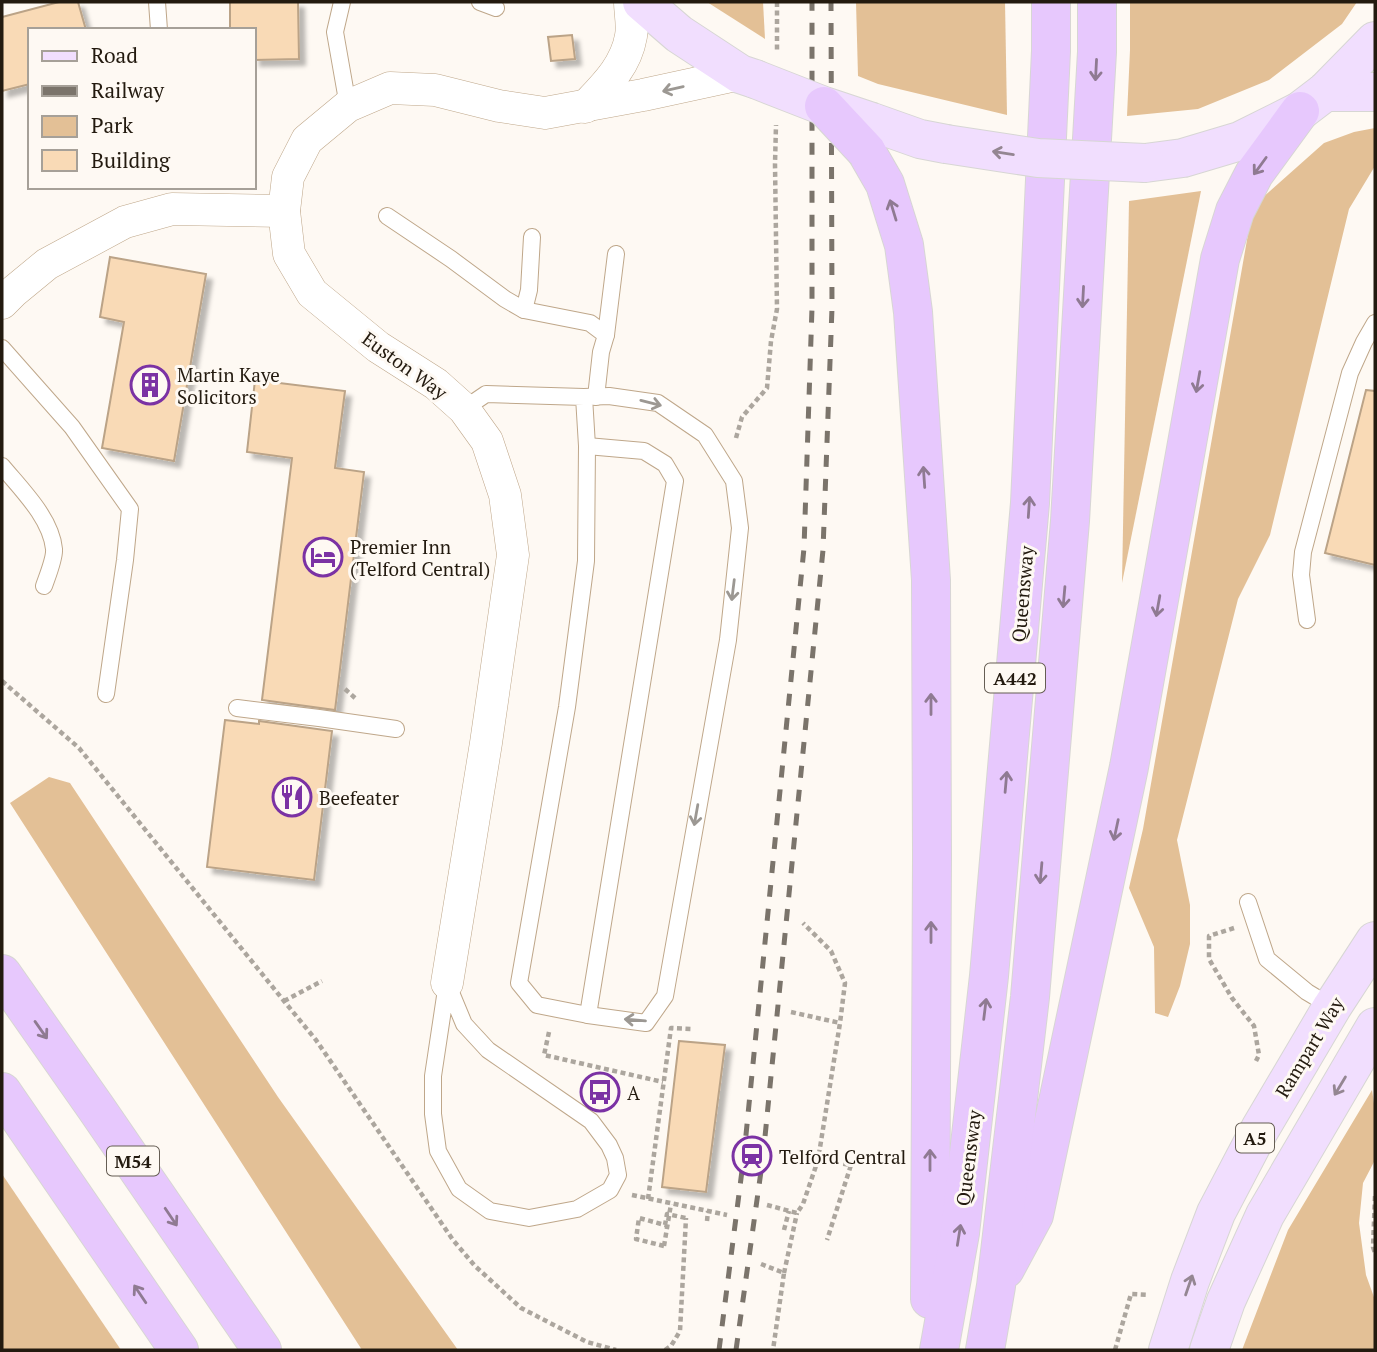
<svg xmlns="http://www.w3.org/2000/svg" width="1377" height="1352" font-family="'PT Serif',serif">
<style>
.green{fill:#e3c096}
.building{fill:#f9dab6;stroke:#bba387;stroke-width:2;filter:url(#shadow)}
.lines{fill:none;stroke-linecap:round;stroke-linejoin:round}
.lane-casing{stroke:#bfa78a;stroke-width:18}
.street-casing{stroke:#bfa78a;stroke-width:33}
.primary-casing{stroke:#d7d6d4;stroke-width:40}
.highway-casing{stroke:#d7d6d4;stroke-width:40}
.path{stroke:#aca69e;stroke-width:4.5;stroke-dasharray:5 3.5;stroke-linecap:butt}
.lane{stroke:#fff;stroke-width:16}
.street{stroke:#fff;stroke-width:32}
.primary{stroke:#f1defe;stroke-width:38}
.highway{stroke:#e7c8fd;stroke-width:38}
.rail{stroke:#7b746b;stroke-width:5;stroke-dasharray:12 12;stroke-linecap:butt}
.primary-bridge-casing{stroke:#d7d6d4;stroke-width:40;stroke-linecap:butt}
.highway-bridge-casing{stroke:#d7d6d4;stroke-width:40;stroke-linecap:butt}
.path-bridge{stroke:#aca69e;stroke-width:4.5;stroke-dasharray:5 3.5;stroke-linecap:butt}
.primary-bridge{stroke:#f1defe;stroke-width:38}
.highway-bridge{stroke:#e7c8fd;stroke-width:38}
.oneway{stroke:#8f7a92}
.oneway2{stroke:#9c9893}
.oneway3{stroke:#948692}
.labels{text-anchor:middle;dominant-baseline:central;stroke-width:6;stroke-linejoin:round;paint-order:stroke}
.shield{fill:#fef9f3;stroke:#655d53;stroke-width:2}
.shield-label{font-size:18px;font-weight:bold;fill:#231a0f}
.street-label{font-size:19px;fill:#231a0f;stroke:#fef9f3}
.poi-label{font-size:19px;fill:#231a0f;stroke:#fef9f3;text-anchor:start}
</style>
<defs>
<filter id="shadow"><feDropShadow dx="6" dy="6" stdDeviation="2" flood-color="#0004"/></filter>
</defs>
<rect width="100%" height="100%" fill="#fef9f3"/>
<g class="green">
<path d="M707 2H763L765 39Z"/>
<path d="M856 2H1005L1007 115 878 84 858 76Z"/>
<path d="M1130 2H1357L1342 24 1269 80 1198 109 1127 116 1130 50Z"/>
<path d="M1375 128V166L1349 209 1270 535 1238 599 1177 840 1190 905V944L1180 986 1168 1017 1155 1013 1154 947 1129 888 1143 829 1253 206 1324 143 1354 132Z"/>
<path d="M1201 191 1122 583 1129 201Z"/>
<path d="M49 777 70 783 278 1097 458 1350H362L10 803Z"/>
<path d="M1372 1090 1375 1110V1160L1363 1183 1359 1223 1366 1275 1375 1300V1350H1242L1288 1230Z"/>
<path d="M2 1174 121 1350H2Z"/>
</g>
<g class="building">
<path d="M59 2H78L86 30H30V84L2 91V17Z"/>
<path d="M230 2H298L299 59 254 60V30H230Z"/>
<path d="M572 35 575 59 551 61 548 37Z"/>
<path d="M110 257 206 274 174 461 102 448 124 322 100 317Z"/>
<path d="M255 380 345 391 335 468 364 472 335 710 262 700 292 458 247 452Z"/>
<path d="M1366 390 1375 391V565L1325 553Z"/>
<path d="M225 720 259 724V721L332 731 314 880 207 867Z"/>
<path d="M679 1041 725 1045 706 1192 662 1187Z"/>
</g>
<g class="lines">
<defs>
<g id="lane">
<path d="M157 2 159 30"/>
<path d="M342 2 335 32 348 106"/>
<path d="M480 2 496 8"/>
<path d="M387 216 451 259 505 299 524 310 590 323 606 335 601 352 596 397"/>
<path d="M524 310 529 290 532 237"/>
<path d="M606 335 616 254"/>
<path d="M2 348 72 427 130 509 125 560 106 694"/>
<path d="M464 409 486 394 584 397 609 396 658 403 705 435 734 481 740 528 728 640 665 996 646 1023 588 1015 537 1005 519 983 567 707 586 561 587 446 584 397"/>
<path d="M587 446 644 451 665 464 675 481 588 1015"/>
<path d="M2 466C21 489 51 518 54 549 55 558 47 577 44 586"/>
<path d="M1307 620 1301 575 1303 552 1350 373 1364 342 1375 323"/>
<path d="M237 708 319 718 396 729"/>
<path d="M1248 902 1267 959 1307 992 1332 1007"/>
<path d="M447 983 464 1024 488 1050 591 1121 609 1145 615 1158 618 1175 610 1190 577 1209 529 1218 490 1211 459 1189 438 1151 433 1114V1076Z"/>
</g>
<g id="street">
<path d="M585 107C605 86 626 66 631 36 633 25 630 12 630 2"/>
<path d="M2 303 13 292 47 264 125 222 172 209 284 211"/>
<path d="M447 983 486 743 513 555 505 495 487 441 464 409 436 384 378 347 312 293 289 254 284 211 288 177 307 140 348 106 390 88 435 90 499 106 545 113 643 95 740 74"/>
</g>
<g id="primary">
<path d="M642 2 679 34 740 74 755 79"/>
<path d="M1325 92H1375"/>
<path d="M872 122 920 139 946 144"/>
<path d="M1145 163 1183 158 1240 141 1300 111 1325 92 1375 41"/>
<path d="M1168 1350 1190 1281 1216 1213 1260 1129 1332 1007 1375 941"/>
<path d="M1209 1350 1226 1301 1265 1215 1375 1027"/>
</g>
<g id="highway">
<path d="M866 151 885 184 904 245 913 312 931 580 932 856 930 1299"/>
<path d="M2 974 96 1108 262 1350"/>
<path d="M2 1092 179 1350"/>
<path d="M1005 1269 1034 1215 1129 767 1220 259 1235 211 1254 174 1300 111"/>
<path d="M939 1350 960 1233 989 976 1030 503 1051 51V2"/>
<path d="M985 1350 996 1286 1030 997 1070 521 1097 52V2"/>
</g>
</defs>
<use href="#lane" class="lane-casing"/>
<use href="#street" class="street-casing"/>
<use href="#primary" class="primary-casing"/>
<use href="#highway" class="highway-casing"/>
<g class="path">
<path d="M777 2V50"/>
<path d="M736 438 742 417 767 388 771 341 777 309 775 164 776 125"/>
<path d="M2 681 79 748 284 1001 316 1040 453 1240 475 1266 521 1308 587 1342 616 1350"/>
<path d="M345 689 355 698"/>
<path d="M1234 928 1209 936V959L1232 998 1254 1026 1259 1055 1256 1061"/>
<path d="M284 1001 322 981"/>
<path d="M791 1012 840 1023"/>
<path d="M549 1032 544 1055 663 1082"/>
<path d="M818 1160 851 1165 827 1240"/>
<path d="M632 1195 727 1215"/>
<path d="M1375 1196 1373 1247 1375 1253"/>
<path d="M648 1199 671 1028 693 1029"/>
<path d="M767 1205 797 1213 803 1204 818 1160 840 1023 845 983 831 951 803 923"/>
<path d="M707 1221 708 1211"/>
<path d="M784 1230 789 1211"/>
<path d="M664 1246 671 1204"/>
<path d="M761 1264 784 1273 773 1350"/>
<path d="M784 1273 797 1213"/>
<path d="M665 1350 671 1346 680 1331 686 1218"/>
<path d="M1115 1350 1131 1294 1149 1295"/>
</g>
<use href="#lane" class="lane"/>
<use href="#street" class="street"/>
<use href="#primary" class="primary"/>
<use href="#highway" class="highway"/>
<g class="rail">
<path d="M719 1350 744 1155 804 548 812 308V2"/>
<path d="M736 1350 763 1157 823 550 832 308 831 2"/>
</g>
<defs>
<g id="primary-bridge">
<path d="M755 79 824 106 872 122"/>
<path d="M946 144 1038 158 1145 163"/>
</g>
<path id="highway-bridge" d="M824 106 866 151"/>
</defs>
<use href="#primary-bridge" class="primary-bridge-casing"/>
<use href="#highway-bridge" class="highway-bridge-casing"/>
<path class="path-bridge" d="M664 1246 636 1239 639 1218 665 1225 667 1214 686 1218"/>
<use href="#primary-bridge" class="primary-bridge"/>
<use href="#highway-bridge" class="highway-bridge"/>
</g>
<defs><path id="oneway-shaft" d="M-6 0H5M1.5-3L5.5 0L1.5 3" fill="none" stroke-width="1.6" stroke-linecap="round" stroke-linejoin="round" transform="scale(1.75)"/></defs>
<g class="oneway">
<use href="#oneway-shaft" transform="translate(1096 70) rotate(93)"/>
<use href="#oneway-shaft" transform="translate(1260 166) rotate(126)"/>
<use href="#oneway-shaft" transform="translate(893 210) rotate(-107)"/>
<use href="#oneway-shaft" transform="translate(1083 297) rotate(93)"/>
<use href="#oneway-shaft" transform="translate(1198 382) rotate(100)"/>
<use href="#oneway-shaft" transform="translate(924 477) rotate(-94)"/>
<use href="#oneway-shaft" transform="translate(1029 507) rotate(-86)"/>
<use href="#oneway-shaft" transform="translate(1064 597) rotate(95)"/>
<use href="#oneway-shaft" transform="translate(1158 606) rotate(100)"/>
<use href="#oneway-shaft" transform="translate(931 704) rotate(-90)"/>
<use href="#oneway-shaft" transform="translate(1006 782) rotate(-85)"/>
<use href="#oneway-shaft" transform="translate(1116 830) rotate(102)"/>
<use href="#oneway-shaft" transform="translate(1041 873) rotate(95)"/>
<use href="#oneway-shaft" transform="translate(931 932) rotate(-90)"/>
<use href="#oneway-shaft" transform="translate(985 1009) rotate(-83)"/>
<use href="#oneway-shaft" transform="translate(41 1030) rotate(55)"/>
<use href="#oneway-shaft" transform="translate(930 1160) rotate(-90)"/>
<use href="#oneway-shaft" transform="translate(171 1217) rotate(56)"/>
<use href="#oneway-shaft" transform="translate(959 1235) rotate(-81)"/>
<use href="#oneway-shaft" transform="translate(140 1294) rotate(-124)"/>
</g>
<g class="oneway2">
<use href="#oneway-shaft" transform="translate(673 89) rotate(167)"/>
<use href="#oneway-shaft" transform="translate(651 403) rotate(14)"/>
<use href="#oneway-shaft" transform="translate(733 590) rotate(97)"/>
<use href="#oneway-shaft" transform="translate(696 815) rotate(100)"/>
<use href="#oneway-shaft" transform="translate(635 1020) rotate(-175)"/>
</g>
<g class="oneway3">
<use href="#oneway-shaft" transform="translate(1003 153) rotate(-171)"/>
<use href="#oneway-shaft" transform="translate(1340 1086) rotate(121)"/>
<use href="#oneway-shaft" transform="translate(1189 1285) rotate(-71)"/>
</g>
<defs>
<symbol id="building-ring" viewBox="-11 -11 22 22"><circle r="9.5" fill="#fef9f3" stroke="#7b32a4" stroke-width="1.5"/><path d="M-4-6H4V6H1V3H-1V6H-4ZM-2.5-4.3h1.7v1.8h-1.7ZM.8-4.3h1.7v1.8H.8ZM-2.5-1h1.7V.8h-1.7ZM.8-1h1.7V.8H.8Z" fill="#7b32a4"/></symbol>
<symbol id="hotel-ring" viewBox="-11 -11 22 22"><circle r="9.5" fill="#fef9f3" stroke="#7b32a4" stroke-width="1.5"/><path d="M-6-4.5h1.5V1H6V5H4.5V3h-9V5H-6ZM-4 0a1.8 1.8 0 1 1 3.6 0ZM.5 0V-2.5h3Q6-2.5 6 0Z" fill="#7b32a4"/></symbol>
<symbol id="restaurant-ring" viewBox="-11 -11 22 22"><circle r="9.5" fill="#fef9f3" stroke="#7b32a4" stroke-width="1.5"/><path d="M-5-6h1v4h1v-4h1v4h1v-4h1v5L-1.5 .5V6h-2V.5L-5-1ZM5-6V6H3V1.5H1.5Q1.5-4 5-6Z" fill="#7b32a4"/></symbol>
<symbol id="bus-ring" viewBox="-11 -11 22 22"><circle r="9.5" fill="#fef9f3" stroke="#7b32a4" stroke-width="1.5"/><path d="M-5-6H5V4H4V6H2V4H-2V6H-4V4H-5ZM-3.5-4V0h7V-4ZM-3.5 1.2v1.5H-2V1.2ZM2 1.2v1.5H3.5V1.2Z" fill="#7b32a4"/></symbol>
<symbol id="station-ring" viewBox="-11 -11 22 22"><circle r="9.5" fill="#fef9f3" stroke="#7b32a4" stroke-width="1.5"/><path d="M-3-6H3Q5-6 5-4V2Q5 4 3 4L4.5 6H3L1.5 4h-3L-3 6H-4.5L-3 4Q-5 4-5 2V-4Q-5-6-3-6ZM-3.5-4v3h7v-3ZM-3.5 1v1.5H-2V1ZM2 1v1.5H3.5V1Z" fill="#7b32a4"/></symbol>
</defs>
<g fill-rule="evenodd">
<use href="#building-ring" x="128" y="363" width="44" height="44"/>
<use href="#hotel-ring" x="301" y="535" width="44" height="44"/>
<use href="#restaurant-ring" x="270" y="775" width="44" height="44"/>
<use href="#bus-ring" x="578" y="1070" width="44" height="44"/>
<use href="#station-ring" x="730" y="1134" width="44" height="44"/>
</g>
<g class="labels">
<g class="shield">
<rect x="985" y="663.5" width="60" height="29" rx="5"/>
<rect x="1236" y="1123.5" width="38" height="29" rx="5"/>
<rect x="107" y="1146.5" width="52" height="29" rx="5"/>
</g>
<g class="shield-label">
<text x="1015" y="678">A442</text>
<text x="1255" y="1138">A5</text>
<text x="133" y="1161">M54</text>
</g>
<g class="street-label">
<text transform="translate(405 365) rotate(36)">Euston Way</text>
<text transform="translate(1022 594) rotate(-85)">Queensway</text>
<text transform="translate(1309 1047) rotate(-59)">Rampart Way</text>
<text transform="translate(968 1158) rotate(-83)">Queensway</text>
</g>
<g class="poi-label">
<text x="177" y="374">Martin Kaye<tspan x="177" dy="22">Solicitors</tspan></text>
<text x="350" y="546">Premier Inn<tspan x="350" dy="22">(Telford Central)</tspan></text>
<text x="319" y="797">Beefeater</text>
<text x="627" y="1092">A</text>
<text x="779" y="1156">Telford Central</text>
</g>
</g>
<rect width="1377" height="1352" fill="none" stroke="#231a0f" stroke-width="7"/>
<rect x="28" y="28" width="228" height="161" fill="#fef9f3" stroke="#a6a098" stroke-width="2"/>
<rect x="42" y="51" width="35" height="10" fill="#f1defe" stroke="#a6a098" stroke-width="2"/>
<text x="91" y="63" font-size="21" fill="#231a0f">Road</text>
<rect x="42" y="86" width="35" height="10" fill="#7b746b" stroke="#a6a098" stroke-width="2"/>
<text x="91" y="98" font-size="21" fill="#231a0f">Railway</text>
<rect x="42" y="116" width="35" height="21" fill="#e3c096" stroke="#a6a098" stroke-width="2"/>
<text x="91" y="133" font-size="21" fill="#231a0f">Park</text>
<rect x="42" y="150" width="35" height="21" fill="#f9dab6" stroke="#a6a098" stroke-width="2"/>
<text x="91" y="168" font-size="21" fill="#231a0f">Building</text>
</svg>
